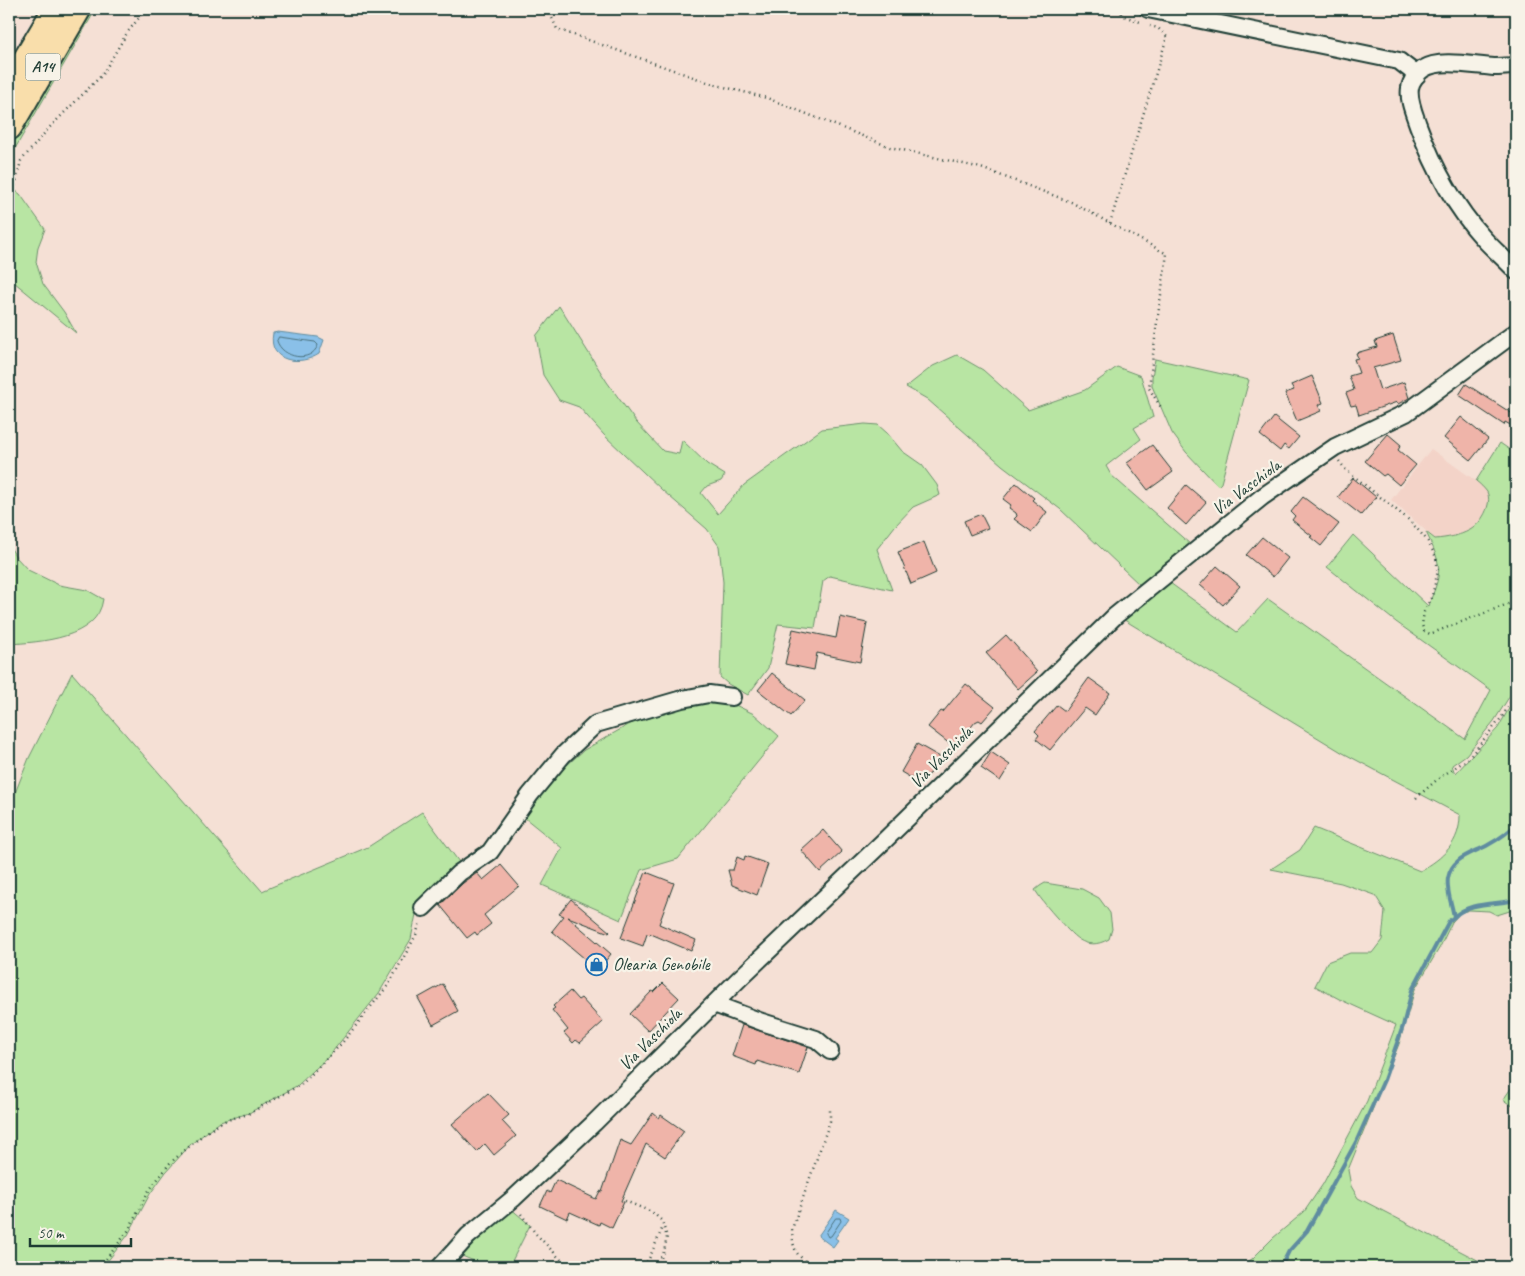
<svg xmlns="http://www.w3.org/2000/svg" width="1525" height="1276" font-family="Caveat,sans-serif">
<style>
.built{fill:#f3d3c8}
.green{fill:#b8e5a3;stroke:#6c916c}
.water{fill:#8ac0e8;stroke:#5f8ca0}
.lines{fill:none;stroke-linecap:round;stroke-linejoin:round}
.shore{stroke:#4a717c;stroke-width:1}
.stream{stroke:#5f8ca0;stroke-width:4}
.building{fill:#efb4a9;stroke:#1f3d34}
.minor-casing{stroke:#1f3d34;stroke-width:20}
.highway-casing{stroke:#1f3d34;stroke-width:29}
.path{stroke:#1f3d34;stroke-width:2.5;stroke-dasharray:1 4;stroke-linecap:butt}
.minor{stroke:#f7f3e8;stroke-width:16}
.highway{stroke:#f9deab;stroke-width:25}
.labels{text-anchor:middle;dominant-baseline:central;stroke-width:4.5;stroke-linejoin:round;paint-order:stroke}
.shield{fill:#f7f3e8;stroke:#60746a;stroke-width:1}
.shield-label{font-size:16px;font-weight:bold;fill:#1f3d34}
.street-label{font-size:18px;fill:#1f3d34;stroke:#f7f3e8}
.poi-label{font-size:18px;fill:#1f3d34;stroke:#f7f3e8;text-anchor:start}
</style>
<rect width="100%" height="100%" fill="#f5e0d5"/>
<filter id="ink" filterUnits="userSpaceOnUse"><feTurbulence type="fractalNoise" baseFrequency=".02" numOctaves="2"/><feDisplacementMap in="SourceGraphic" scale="10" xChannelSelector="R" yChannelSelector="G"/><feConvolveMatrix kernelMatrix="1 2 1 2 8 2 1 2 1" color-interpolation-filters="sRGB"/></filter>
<g filter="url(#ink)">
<path class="built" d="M1431 449 1476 481 1484 487 1488 494 1489 505 1482 518 1472 529 1450 538 1435 539 1391 500Z"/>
<g class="green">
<path d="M89 9H96L9 159V141Z"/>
<path d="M9 186 20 194 45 229 38 247 36 262 43 284 64 312 76 333 9 278Z"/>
<path d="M559 306 607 382 636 422 663 451 679 454 682 440 707 464 725 475 721 481 707 486 701 493 718 514 744 485 822 429 865 424 878 425 887 433 902 451 922 465 937 485 940 495 913 507 895 526 877 549 892 590 830 576 823 581 815 628 778 624 768 668 748 695 728 684 720 677 723 582 719 546 707 529 662 490 604 435 579 407 559 400 543 375 536 336Z"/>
<path d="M957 355 983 370 1028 410 1085 390 1117 367 1141 376 1153 417 1134 428 1141 439 1106 466 1111 475 1190 544 1141 586 1060 509 1002 465 927 399 906 387 933 366Z"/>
<path d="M1155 359 1249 380 1221 483 1218 486 1186 452 1172 433 1152 386V377Z"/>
<path d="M1500 443 1516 454V686L1494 721 1466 755 1452 765 1455 774 1498 728 1516 696V909L1497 915 1489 911 1469 910 1460 913 1452 922 1440 947 1415 989 1399 1044 1348 1170 1351 1186 1358 1198 1491 1267H1242L1253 1258 1273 1238 1304 1212 1323 1184 1367 1101 1396 1025 1341 1000 1315 986 1327 962 1350 953H1372L1382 940 1385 911 1375 895 1341 883 1271 869 1300 850 1314 828 1420 871C1443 858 1460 843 1460 815L1343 753 1121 618 1166 580 1237 632 1268 599 1465 739 1491 690 1396 622 1327 567 1353 535 1428 606C1443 571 1442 566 1426 532L1435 539C1447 538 1459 536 1470 530 1481 524 1493 504 1487 492 1484 488 1480 484 1476 481Z"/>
<path d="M9 545 16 557 28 570 59 585 87 590 103 599C98 639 40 642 9 644Z"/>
<path d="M72 673 262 891 368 847 422 812 462 866 440 881 416 914 411 939 379 993 329 1056 298 1085 249 1113 220 1122 191 1144 166 1172 150 1194 128 1235 103 1267H9V808L29 758Z"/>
<path d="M705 700 729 702 754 714 779 736 678 859 641 870 621 920 542 885 562 848 520 814 550 780 584 750 630 724 671 707Z"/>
<path d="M1045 883 1082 889 1099 898 1110 913 1112 929 1109 939C1084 953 1072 934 1057 918 1049 909 1042 901 1035 890L1040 886Z"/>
<path d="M1516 1081V1108L1503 1100Z"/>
<path d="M509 1207 530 1225 509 1267H488L462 1256Z"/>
</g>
<g class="water">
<path d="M278 332 318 337 324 340 319 354C301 366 267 363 273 333Z"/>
<path d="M836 1210 849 1218 835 1238 838 1240 833 1247 818 1236Z"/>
</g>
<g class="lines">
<g class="shore">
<path d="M279 337 315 342 318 345C311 364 282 358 277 341Z"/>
<path d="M836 1218H840L841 1221 831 1236 828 1237 826 1233Z"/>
</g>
<g class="stream">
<path d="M1454 917C1470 901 1495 905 1516 900"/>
<path d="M1281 1267 1289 1251 1307 1231 1356 1142 1384 1080 1403 1026 1412 990 1449 921 1454 917C1452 904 1446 891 1448 878 1452 857 1472 854 1488 845 1499 839 1508 833 1516 824"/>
</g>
</g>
<g class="building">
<path d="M1393 335 1401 360 1373 368 1380 390 1404 382 1409 398 1398 404 1397 402 1359 415 1356 405 1351 406 1346 393 1354 390 1349 376 1359 373 1354 359 1358 358 1356 353 1377 347 1375 341Z"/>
<path d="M1312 376 1323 403 1318 405 1321 411 1297 421 1285 393 1294 390 1291 385Z"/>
<path d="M1466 384 1516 416V428L1505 422 1504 425 1459 395Z"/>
<path d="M1274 417 1299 437 1289 449 1284 445 1280 451 1260 435Z"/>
<path d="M1461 417 1488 439 1471 460 1444 438Z"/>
<path d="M1388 434 1401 445 1398 450 1416 465 1399 485 1386 474 1383 476 1365 461Z"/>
<path d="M1152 445 1173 472 1148 490 1127 463Z"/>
<path d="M1353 478 1376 497 1361 515 1338 497Z"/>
<path d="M1016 483 1034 498 1032 500 1047 512 1032 532 1014 519 1017 516 1016 513 1009 508 1011 505 1003 499Z"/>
<path d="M1186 485 1206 502 1186 525 1167 508Z"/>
<path d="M1303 497 1339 524 1321 546 1310 537 1312 536 1292 520 1295 516 1291 512Z"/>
<path d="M981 514 988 528 970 535 964 521Z"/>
<path d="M1262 537 1288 558 1273 577 1246 555Z"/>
<path d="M924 542 936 573 911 584 898 552Z"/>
<path d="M1217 566 1240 586 1223 605 1200 585Z"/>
<path d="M840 617 867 623 860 662 817 653 814 670 785 664 793 629 836 638Z"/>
<path d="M1006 635 1031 663 1030 664 1037 672 1018 689 986 653Z"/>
<path d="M772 673 805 700 791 716 758 690Z"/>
<path d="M1089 678 1110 693 1095 715 1085 708 1050 750 1036 739 1039 735 1035 731 1057 705 1065 711Z"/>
<path d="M966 684 995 707 982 722 979 720 975 722 955 748 928 727 941 711 943 712Z"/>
<path d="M917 744 940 757 930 774H929L926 778 921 776 918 782 901 772Z"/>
<path d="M991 752 1010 765 1000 781 981 768Z"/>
<path d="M823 830 842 852 820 872 801 850Z"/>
<path d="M745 856 768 864 757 895 732 885 728 870H733L737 857 744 860Z"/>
<path d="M501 865 519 886 484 915 491 924 477 935 475 932 467 938 440 905 463 883 477 873 483 880Z"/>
<path d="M646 872 674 883 659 924 696 940 691 951 651 934 650 935 647 934 643 946 621 938Z"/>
<path d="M571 899 610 932 609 933 568 917 611 954 598 970 552 931 564 916 559 914Z"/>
<path d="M663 983 679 998 648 1031 630 1014 652 991 654 992Z"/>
<path d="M443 984 458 1011 433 1025 418 998Z"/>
<path d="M570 991 578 1000 581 998 603 1022 580 1043 576 1040 573 1043 564 1033 568 1030 552 1010 555 1008 553 1006Z"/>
<path d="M742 1025 808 1047 799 1074 757 1061 756 1065 732 1056Z"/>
<path d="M488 1093 509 1115 502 1121 516 1136 494 1155 485 1144 477 1152 452 1124Z"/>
<path d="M653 1113 659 1118 661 1115 684 1131 665 1157 646 1144 621 1201 624 1202 612 1228 600 1222 599 1225 570 1212 567 1219 540 1206 547 1191 550 1193 556 1180 596 1199 600 1191 602 1192 620 1140 631 1145Z"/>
</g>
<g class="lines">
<defs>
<g id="minor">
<path d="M1148 9 1399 61 1417 75"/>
<path d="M1516 66C1509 66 1501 67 1494 67 1474 66 1440 58 1423 69 1417 73 1411 81 1410 88 1408 100 1414 113 1418 125 1433 166 1454 206 1484 239 1494 250 1506 260 1516 271"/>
<path d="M423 908 459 873 490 852 530 795 563 755 596 724 682 699 709 694 732 697"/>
<path d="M714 1004 762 1022 816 1039 830 1051"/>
<path d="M440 1267 468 1236 514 1198 594 1123 740 978 885 840 1115 616 1262 497 1335 447 1406 413 1516 332"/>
</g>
<g id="highway">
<path d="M9 88 56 9"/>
<path d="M9 127 78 9"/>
</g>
</defs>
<use href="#minor" class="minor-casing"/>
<use href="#highway" class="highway-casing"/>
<g class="path">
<path d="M548 9 557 29 713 84 767 98 890 147 981 168 1071 202 1167 254 1157 322 1149 388 1162 409"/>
<path d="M1118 9 1124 16 1140 22"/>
<path d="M9 210 21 161 49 128 102 75 127 33 146 9"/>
<path d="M1110 223 1167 37 1158 28 1150 26"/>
<path d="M1339 461 1346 470 1409 520 1427 540 1436 557 1438 571 1432 596 1424 612 1422 625 1424 631 1430 634 1516 601"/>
<path d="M1416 798 1439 778 1468 759 1502 717 1516 693"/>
<path d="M625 1201 652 1212 662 1221 667 1237 664 1252 656 1267"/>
<path d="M521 1214 536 1234 568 1267"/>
<path d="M100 1267 128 1231 148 1192 170 1163 204 1134 224 1121 248 1114 302 1084 342 1043 389 984 416 935 420 922"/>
<path d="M638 1267 648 1261 663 1227"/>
<path d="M813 1267C795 1254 793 1251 792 1229L830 1121V1109"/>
</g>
<use href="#minor" class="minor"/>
<use href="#highway" class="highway"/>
</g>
</g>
<defs>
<symbol id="shop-ring" viewBox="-11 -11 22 22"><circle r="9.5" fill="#f7f3e8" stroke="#1f6fb2" stroke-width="1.5"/><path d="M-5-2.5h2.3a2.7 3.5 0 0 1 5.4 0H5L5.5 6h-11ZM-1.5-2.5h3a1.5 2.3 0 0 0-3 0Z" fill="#1f6fb2"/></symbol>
</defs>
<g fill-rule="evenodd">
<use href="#shop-ring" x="584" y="952" width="25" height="25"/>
</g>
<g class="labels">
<rect class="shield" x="25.5" y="53.5" width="35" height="27" rx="4"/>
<g class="shield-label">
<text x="43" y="67">A14</text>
</g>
<g class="street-label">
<text transform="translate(1246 487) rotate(-37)">Via Vaschiola</text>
<text transform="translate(941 757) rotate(-45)">Via Vaschiola</text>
<text transform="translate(650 1039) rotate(-45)">Via Vaschiola</text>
</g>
<g class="poi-label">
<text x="613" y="964">Olearia Genobile</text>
</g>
</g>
<rect width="1525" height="1276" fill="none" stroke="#f7f3e8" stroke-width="30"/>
<rect x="15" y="15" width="1495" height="1246" fill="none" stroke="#1f3d34" stroke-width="2" filter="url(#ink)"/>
<path d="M30 1238v8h101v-8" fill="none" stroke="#1f3d34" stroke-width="2.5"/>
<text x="38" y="1238" font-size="15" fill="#1f3d34" stroke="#f7f3e8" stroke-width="4" paint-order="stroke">50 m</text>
</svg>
